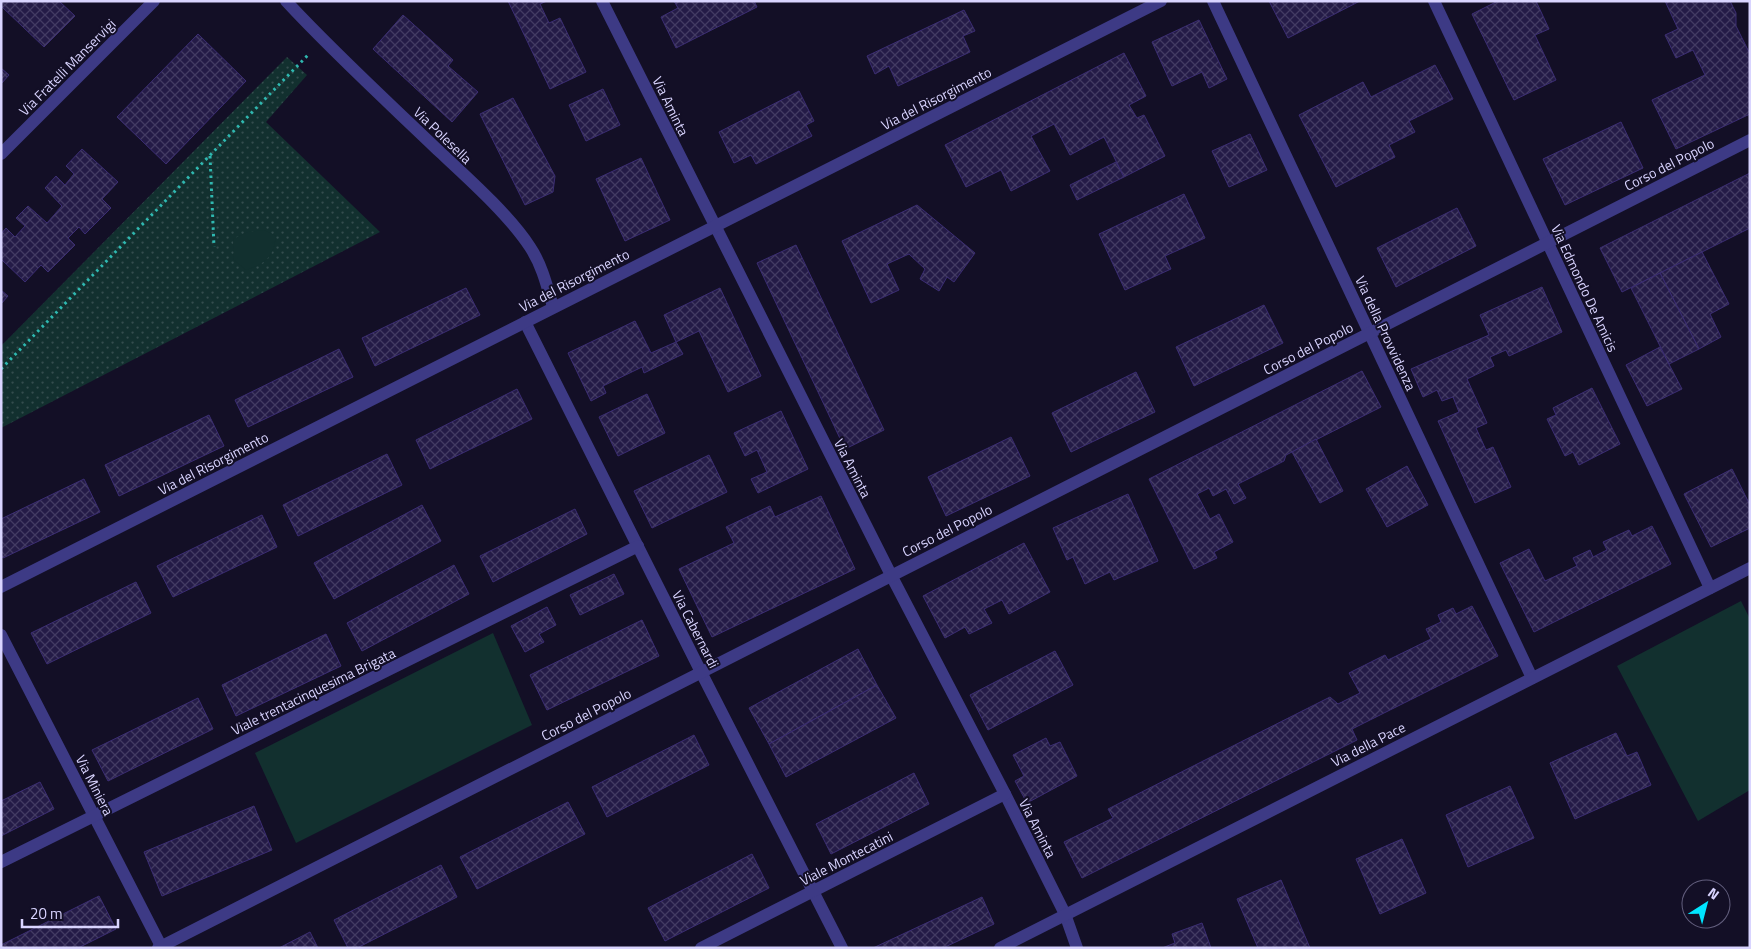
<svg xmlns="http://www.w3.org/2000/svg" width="1751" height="949" font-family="'Titillium Web',sans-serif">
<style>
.grass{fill:url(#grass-dots)}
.park{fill:#12302f}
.building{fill:url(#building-cross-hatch);stroke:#3b2d73}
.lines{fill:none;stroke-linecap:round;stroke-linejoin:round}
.path{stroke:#2fb8b0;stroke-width:3;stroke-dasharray:2.5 4;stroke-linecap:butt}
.minor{stroke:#3d3a85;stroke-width:12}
.tertiary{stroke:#3d3a85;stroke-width:12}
.labels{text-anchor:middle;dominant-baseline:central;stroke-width:4;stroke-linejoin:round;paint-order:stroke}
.street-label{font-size:14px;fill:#d9d4ff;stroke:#130f26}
</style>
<defs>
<pattern id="grass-dots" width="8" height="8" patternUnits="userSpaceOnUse" patternTransform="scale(1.25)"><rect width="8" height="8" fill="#12302f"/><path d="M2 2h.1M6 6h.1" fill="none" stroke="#344d4e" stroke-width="1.8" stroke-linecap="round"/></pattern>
<pattern id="building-cross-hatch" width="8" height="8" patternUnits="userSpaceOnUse" patternTransform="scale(1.25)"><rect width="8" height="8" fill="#241b47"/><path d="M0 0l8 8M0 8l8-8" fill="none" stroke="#433b63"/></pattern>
</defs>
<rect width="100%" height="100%" fill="#130f26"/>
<path class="grass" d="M287 57 307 75 266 122 380 232 1 428V346Z"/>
<g class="park">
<path d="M264 230 276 236C273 258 266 263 246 270L234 260 233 239 248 232Z"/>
<path d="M1741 601 1750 619V790L1698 821 1617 666Z"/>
<path d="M493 633 532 725 296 843 255 753Z"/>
</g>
<g class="building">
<path d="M1 1H59L75 16 44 47 1 6Z"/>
<path d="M508 1H547L540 4 549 23 560 18 586 72 550 89Z"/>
<path d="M674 1H754L757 7 676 48 661 17 678 8Z"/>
<path d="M1269 1H1360L1288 38Z"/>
<path d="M1498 1H1536L1549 29 1535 35 1556 80 1514 100 1472 14Z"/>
<path d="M1665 1H1730L1736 13V26L1750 54V114L1676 149 1652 100 1705 75 1693 50 1676 58 1665 35 1678 29Z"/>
<path d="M964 10 975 31 963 36 970 52 898 86 889 66 875 74 867 56Z"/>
<path d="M403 15 453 60 448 66 478 92 452 122 373 49Z"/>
<path d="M1199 20 1227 79 1209 88 1202 72 1172 86 1152 42Z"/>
<path d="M198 34 246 81 166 164 117 117Z"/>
<path d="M1124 53 1146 96 1129 105 1137 118 1144 115 1165 156 1124 177 1104 137 1070 155 1054 124 1031 136 1050 171 1011 191 1001 170 966 187 945 145Z"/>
<path d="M1435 65 1453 99 1409 121 1415 132 1389 145 1395 157 1336 187 1299 115 1363 82 1371 97Z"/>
<path d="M1 68 9 75 1 84Z"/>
<path d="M603 89 620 125 586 141 569 105Z"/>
<path d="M799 91 814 121 806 125 812 136 756 164 751 155 734 163 719 132Z"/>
<path d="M513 98 555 176 553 192 525 205 480 114Z"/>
<path d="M1621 122 1643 168 1565 205 1543 159Z"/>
<path d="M1250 134 1267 170 1229 187 1212 151Z"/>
<path d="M82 149 118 182 102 199 111 208 85 234 79 227 68 238 75 245 48 272 41 265 25 282 1 259V234L6 228 15 237 25 226 16 218 28 206 47 223 62 206 45 188 56 176 65 185 74 174 66 166Z"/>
<path d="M641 158 670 220 625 241 596 179Z"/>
<path d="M1116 162 1124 177 1077 200 1070 185Z"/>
<path d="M1750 173V228L1622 292 1600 248Z"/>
<path d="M1184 194 1205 238 1165 256 1171 269 1125 290 1099 234Z"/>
<path d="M917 205 975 253 954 282 947 277 939 291 920 279 925 269 909 254 887 264 899 290 871 303 842 241Z"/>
<path d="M1457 208 1476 246 1396 287 1377 248Z"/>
<path d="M796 245 884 430 845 449 757 263Z"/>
<path d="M1702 252 1729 304 1710 314 1721 337 1699 349 1660 273Z"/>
<path d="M1660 273 1699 349 1669 364 1631 288Z"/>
<path d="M1542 287 1562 332 1509 356 1506 350 1490 357 1494 366 1467 379 1487 423 1476 428 1486 450 1493 447 1511 487 1475 503 1438 421 1459 412 1453 397 1442 401 1437 390 1423 397 1411 369 1489 335 1480 315Z"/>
<path d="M466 288 480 315 375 366 362 338Z"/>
<path d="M720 288 761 376 728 392 699 331 676 342 664 315Z"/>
<path d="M1 290 8 296 1 304Z"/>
<path d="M1264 305 1283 343 1194 386 1176 347Z"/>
<path d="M635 321 651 353 676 342 683 354 644 373 642 367 603 386 606 393 591 401 568 353Z"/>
<path d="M1660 347 1682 389 1647 406 1626 365Z"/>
<path d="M339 349 353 377 248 427 235 400Z"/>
<path d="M1362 371 1381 407 1286 455 1284 461 1238 484 1246 498 1234 504 1226 489 1213 496 1209 488 1197 494 1210 519 1219 514 1233 542 1214 552 1217 558 1194 569 1149 479Z"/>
<path d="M1136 372 1155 412 1071 452 1052 413Z"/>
<path d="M1592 388 1620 444 1579 465 1573 452 1565 456 1547 419 1556 415 1553 408Z"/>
<path d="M517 389 532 419 430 469 416 440Z"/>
<path d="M647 394 665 433 618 456 599 417Z"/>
<path d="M781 411 808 469 758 493 751 479 767 472 757 450 745 456 734 433Z"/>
<path d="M209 415 224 446 119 496 105 465Z"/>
<path d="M1011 437 1030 476 946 516 928 477Z"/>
<path d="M1316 439 1343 491 1320 503 1292 452Z"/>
<path d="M387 454 402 485 298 536 283 505Z"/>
<path d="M709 455 727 492 652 528 634 491Z"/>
<path d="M1407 466 1428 505 1387 527 1366 489Z"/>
<path d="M1732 469 1750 505V528L1711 547 1684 494Z"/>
<path d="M84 479 100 512 3 558 1 554V519Z"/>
<path d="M1128 494 1158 561 1114 580 1110 572 1085 584 1073 557 1067 560 1053 528Z"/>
<path d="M821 496 855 569 712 637 679 569 734 543 726 527 770 506 775 517Z"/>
<path d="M422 505 441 541 334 599 314 563Z"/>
<path d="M575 509 587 534 493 582 480 556Z"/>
<path d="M262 515 277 547 173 597 157 566Z"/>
<path d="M1652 526 1671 564 1534 632 1500 563 1529 549 1545 581 1577 566 1573 558 1590 550 1593 557 1607 550 1603 542 1629 530 1632 536Z"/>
<path d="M1024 543 1050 592 1009 614 1002 600 984 609 992 623 969 634 965 627 945 638 923 596Z"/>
<path d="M454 565 469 594 362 651 347 623Z"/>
<path d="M614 574 624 594 580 615 570 595Z"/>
<path d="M136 582 151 613 47 664 31 633Z"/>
<path d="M1472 606 1498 656 1352 729 1357 740 1082 878 1064 842 1113 818 1108 809 1330 697 1338 704 1360 693 1349 673 1385 655 1388 660 1431 639 1426 629 1441 622 1438 615 1453 608 1456 614Z"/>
<path d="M547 607 556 625 539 634 544 642 525 652 511 626Z"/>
<path d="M642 620 659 656 547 710 530 675Z"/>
<path d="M326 634 341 666 236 716 222 685Z"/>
<path d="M858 649 877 685 769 744 749 708Z"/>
<path d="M1055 651 1073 685 988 730 970 695Z"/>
<path d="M877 685 896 718 786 777 769 744Z"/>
<path d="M198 698 213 729 108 781 92 750Z"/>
<path d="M1616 733 1627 756 1637 752 1651 785 1575 819 1550 763Z"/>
<path d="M694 735 709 765 607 817 592 787Z"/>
<path d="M1046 738 1050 746 1060 742 1077 776 1027 803 1015 781 1024 776 1013 755Z"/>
<path d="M914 773 929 804 831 854 816 824Z"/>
<path d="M40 782 54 809 1 836V801Z"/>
<path d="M1510 786 1534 838 1468 867 1446 815Z"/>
<path d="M568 802 585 834 477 889 460 857Z"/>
<path d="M254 806 272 850 162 896 144 852Z"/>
<path d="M1402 839 1426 893 1380 914 1356 859Z"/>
<path d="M752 854 769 888 665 941 648 908Z"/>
<path d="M441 865 457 897 357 948H348L334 920Z"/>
<path d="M1281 880 1310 948H1258L1237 899Z"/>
<path d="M99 896 116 929 78 948H1V945Z"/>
<path d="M982 897 994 924 943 948H873Z"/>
<path d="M1202 923 1211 948H1162L1175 943 1172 934Z"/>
<path d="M310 932 318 948H279Z"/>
</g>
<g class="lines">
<g class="path">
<path d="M210 156 214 247"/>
<path d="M1 369 308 55"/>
</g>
<g class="minor">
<path d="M286 1C335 54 389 103 441 153 470 180 509 215 530 247 542 265 547 286 553 307"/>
<path d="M602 1 891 575 1005 794 1065 914 1077 948"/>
<path d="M1213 1 1532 678"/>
<path d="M1434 1 1710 588"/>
<path d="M1 154 154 1"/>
<path d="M525 322 701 672 842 948"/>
<path d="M1 587 1161 1"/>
<path d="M1 635 162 948"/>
<path d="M1 862 638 546"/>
<path d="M701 948 1005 794"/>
<path d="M1000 948 1750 568"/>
</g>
<path class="tertiary" d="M158 948 1750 140"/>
</g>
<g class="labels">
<g class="street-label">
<text transform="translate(67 67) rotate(-45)">Via Fratelli Manservigi</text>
<text transform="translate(936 98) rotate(-27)">Via del Risorgimento</text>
<text transform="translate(671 106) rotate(64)">Via Aminta</text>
<text transform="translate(443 135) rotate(44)">Via Polesella</text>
<text transform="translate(1669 164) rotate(-27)">Corso del Popolo</text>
<text transform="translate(574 280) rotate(-27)">Via del Risorgimento</text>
<text transform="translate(1585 288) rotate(65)">Via Edmondo De Amicis</text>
<text transform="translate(1386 333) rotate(65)">Via della Provvidenza</text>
<text transform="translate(1308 348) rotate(-27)">Corso del Popolo</text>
<text transform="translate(213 463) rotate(-27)">Via del Risorgimento</text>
<text transform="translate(853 468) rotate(63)">Via Aminta</text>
<text transform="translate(947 530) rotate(-27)">Corso del Popolo</text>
<text transform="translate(696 629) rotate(63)">Via Cabernardi</text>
<text transform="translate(313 691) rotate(-26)">Viale trentacinquesima Brigata</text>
<text transform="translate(586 714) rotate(-27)">Corso del Popolo</text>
<text transform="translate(1368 744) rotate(-27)">Via della Pace</text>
<text transform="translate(95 785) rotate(63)">Via Miniera</text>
<text transform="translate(1038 828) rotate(63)">Via Aminta</text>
<text transform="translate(846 858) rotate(-27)">Viale Montecatini</text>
</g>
</g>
<rect width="1751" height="949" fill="none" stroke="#d9d4ff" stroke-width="5"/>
<g transform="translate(1706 904) rotate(36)"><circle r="24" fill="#130f26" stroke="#625e7d"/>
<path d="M0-4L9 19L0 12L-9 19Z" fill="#00e5ff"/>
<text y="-8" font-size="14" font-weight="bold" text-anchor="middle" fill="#d9d4ff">N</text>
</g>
<path d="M22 919v8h96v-8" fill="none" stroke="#d9d4ff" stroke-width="2.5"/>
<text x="30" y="919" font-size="15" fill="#d9d4ff" stroke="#130f26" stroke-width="4" paint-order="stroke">20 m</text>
</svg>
